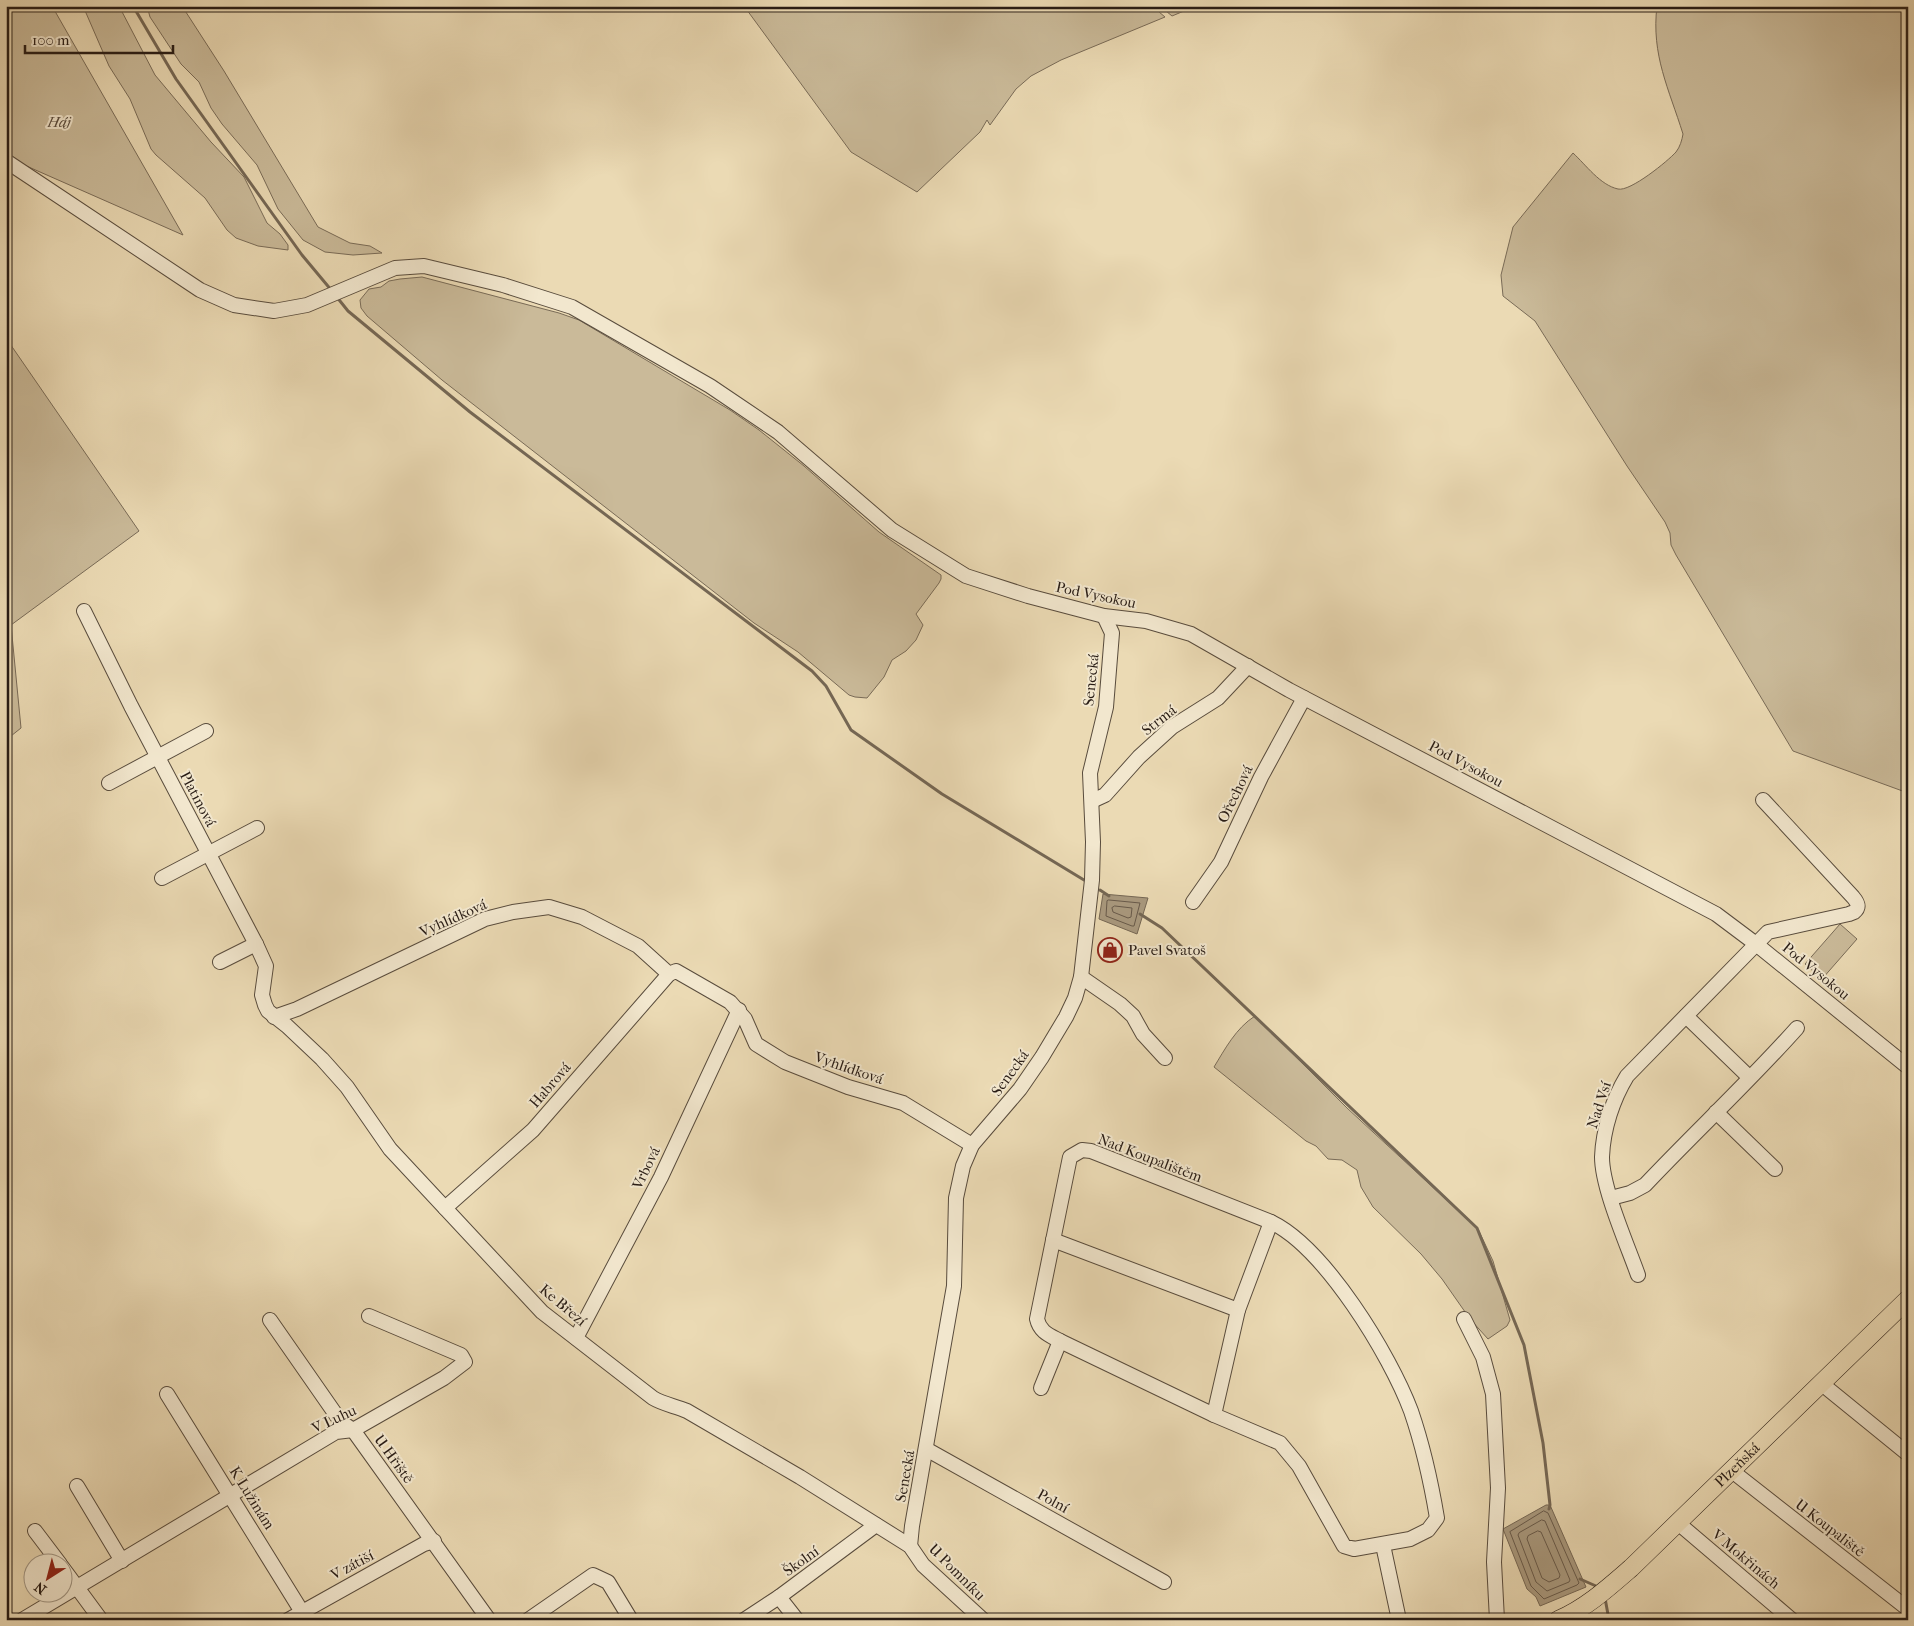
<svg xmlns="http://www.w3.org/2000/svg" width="1914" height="1626" font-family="'IM FELL French Canon',serif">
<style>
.green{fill:#caba99;stroke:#796b57}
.water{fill:#a9997e;stroke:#756754}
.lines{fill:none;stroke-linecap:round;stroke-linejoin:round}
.shore{stroke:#685a4a;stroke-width:1}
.stream{stroke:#756754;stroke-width:3}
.minor-casing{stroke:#594c3d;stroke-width:16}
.major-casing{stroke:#281c15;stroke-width:19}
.minor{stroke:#f2e7ce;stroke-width:14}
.major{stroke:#ebdab4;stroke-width:18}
.labels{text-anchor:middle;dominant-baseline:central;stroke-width:4;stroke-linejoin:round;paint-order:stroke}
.park-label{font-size:15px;font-style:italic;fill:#594b3d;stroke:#f2e7ce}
.street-label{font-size:15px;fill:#281c15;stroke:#f2e7ce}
.poi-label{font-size:15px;fill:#281c15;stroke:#f2e7ce;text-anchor:start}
</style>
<rect width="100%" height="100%" fill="#ebdab4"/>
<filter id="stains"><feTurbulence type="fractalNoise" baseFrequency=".004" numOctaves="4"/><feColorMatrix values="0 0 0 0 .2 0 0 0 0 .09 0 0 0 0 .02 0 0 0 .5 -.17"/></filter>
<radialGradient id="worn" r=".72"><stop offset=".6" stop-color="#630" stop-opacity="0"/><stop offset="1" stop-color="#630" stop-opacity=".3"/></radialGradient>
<g class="green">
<path d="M6 6H52L183 235 6 157Z"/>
<path d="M83 6H119L155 75 211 142 244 177 267 223 280 234 288 245V250L258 246 236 238 227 230 205 198 156 155 151 149 130 99 109 66Z"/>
<path d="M147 6H182L224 71 318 227 350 243 370 246 382 253 353 255 325 252 303 240 278 209 257 165 222 124 211 108 199 82 181 64 150 17Z"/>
<path d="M744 6H1152L1165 17 1061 60 1031 76 1016 89 990 125 987 120 980 132 917 192 851 152Z"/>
<path d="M1160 6H1196L1172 16Z"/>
<path d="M1657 6H1908V793L1793 751 1676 555 1671 545 1670 533 1665 522 1627 466 1535 321 1503 296 1501 275 1513 227 1573 153C1586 165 1600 185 1618 189 1630 192 1668 161 1676 152 1680 147 1682 140 1683 134 1669 89 1651 55 1657 6Z"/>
<path d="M422 277 559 313 579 320 730 410 759 430 804 466 879 532 941 575V579L939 583 916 614 923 625 916 640 906 651 892 660 884 677 867 698 855 697 849 695 798 652 754 623 442 380 367 316 361 308 360 300 369 289 381 287 389 281 400 279Z"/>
<path d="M6 338 139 531 11 625 21 728 6 740Z"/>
<path d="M1840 924 1857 939 1822 979 1805 964Z"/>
<path d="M1255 1016 1347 1108 1478 1229 1493 1261 1510 1320 1507 1326 1488 1339 1470 1319 1442 1279 1421 1254 1373 1207 1361 1187 1357 1170 1342 1160 1328 1159 1316 1146 1306 1141 1214 1067C1225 1049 1236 1028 1255 1016Z"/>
</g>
<g class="water">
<path d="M1103 894 1148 898 1137 934 1099 919Z"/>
<path d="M1546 1505H1550L1586 1587 1540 1606 1536 1597 1527 1589 1503 1529Z"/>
</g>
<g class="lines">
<g class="shore">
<path d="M1109 900 1140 903 1134 926H1132L1106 916 1107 901Z"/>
<path d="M1115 906 1132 908 1131 917 1128 918 1113 912 1112 908Z"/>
<path d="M1544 1511 1548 1513 1579 1583 1577 1585 1544 1599 1531 1586 1510 1532Z"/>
<path d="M1542 1520 1545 1521 1570 1580 1569 1582 1547 1591 1536 1582 1518 1535 1519 1533Z"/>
<path d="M1538 1531 1541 1532 1560 1575 1559 1578 1549 1582 1542 1578 1527 1539 1528 1536Z"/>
</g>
<g class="stream">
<path d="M133 6 176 79 302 255 332 291"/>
<path d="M336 296 348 311 470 412 812 671 826 686 851 730 942 794 1084 880"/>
<path d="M1100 890 1109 896"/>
<path d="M1140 914 1162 928 1477 1228 1524 1345 1543 1443 1550 1505 1549 1509"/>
<path d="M1580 1579 1596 1586 1598 1589"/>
<path d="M1605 1598 1609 1620"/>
</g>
<defs>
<g id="minor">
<path d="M6 161 200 290 234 305 274 311 307 305 395 268 424 266 503 285 572 307 710 386 778 432 892 530 966 576 1028 596 1104 616 1146 621 1191 634 1289 690 1716 914 1756 944 1908 1067"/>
<path d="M84 611 131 706 256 944 266 966 262 995 265 1005 268 1011 287 1026 322 1059 347 1087 390 1149 542 1312 653 1398C663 1404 675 1406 687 1411L800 1477 910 1546 923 1565 983 1620"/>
<path d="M109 783 206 731"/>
<path d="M1092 801 1105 795 1139 757 1172 727 1218 698 1248 666"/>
<path d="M162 878 257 828"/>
<path d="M1193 902 1221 862 1261 777 1304 698"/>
<path d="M220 962 256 944"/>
<path d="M1081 977 1120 1004 1133 1016 1143 1034 1165 1058"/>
<path d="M1686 1016 1749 1077"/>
<path d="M274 1017 297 1009 485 919 513 912 549 907 582 917 638 946 669 974 676 971 730 1002 745 1019 756 1044 785 1062 848 1087 903 1103 972 1145"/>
<path d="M1716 1112 1775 1169"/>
<path d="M1611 1198 1630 1193 1645 1185C1695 1132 1749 1082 1797 1028"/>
<path d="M445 1208 533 1130 669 974"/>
<path d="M1271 1222C1325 1248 1390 1355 1411 1411 1423 1446 1431 1482 1437 1518L1428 1530 1410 1539 1354 1549 1344 1546 1299 1466 1280 1443 1214 1415 1238 1310Z"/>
<path d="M1053 1240 1238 1310"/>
<path d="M1638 1275C1627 1244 1602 1188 1602 1157 1603 1129 1613 1099 1627 1076L1768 932 1849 914 1854 912C1860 907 1858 903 1853 897L1763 800"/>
<path d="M1464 1319 1483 1357 1493 1394 1498 1488 1494 1562 1497 1620"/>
<path d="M270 1320 341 1422 353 1430 489 1620"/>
<path d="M576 1338 661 1177 739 1010"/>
<path d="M1822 1384 1908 1454"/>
<path d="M1041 1388 1060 1341"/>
<path d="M167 1394 307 1620"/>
<path d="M1214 1415 1060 1341C1049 1335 1040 1332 1037 1319L1070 1157 1082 1150 1091 1151 1271 1222"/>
<path d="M926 1449 1164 1582"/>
<path d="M1732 1471 1908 1609"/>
<path d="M77 1486 122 1561"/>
<path d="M1678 1523 1792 1620"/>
<path d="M35 1531 60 1564"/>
<path d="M1383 1545 1399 1620"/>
<path d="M910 1546 912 1526 954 1286 956 1198 963 1166 972 1145 1020 1089 1042 1057 1066 1017 1075 998 1081 977 1092 880 1093 842 1090 773 1106 707 1112 633 1104 616"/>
<path d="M62 1567 101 1620"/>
<path d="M779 1597 797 1620"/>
<path d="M22 1620 336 1432 353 1430 444 1378 465 1362 461 1355 369 1316"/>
<path d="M288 1620 424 1544 434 1541"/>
<path d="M528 1620 593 1575 608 1582 631 1620"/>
<path d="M744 1620 779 1597 876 1525"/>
</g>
<g id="major">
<path id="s1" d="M1558 1620C1586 1608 1608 1588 1631 1568L1908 1299"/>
</g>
</defs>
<use href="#minor" class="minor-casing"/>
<use href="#major" class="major-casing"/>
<use href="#minor" class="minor"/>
<use href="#major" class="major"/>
</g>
<defs>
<symbol id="shop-ring" viewBox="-11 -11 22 22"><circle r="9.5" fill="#f2e7ce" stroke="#8f2418" stroke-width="1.5"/><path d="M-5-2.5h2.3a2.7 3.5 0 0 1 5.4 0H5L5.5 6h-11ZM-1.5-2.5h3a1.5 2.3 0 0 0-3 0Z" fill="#8f2418"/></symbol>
</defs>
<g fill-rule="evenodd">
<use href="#shop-ring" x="1096" y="936" width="28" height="28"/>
</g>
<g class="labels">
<g class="park-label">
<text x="59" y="122">Háj</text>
</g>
<g class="street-label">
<text transform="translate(1096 595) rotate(12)">Pod Vysokou</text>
<text transform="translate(1091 680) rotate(-84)">Senecká</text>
<text transform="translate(1159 720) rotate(-38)">Strmá</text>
<text transform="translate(1466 764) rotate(28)">Pod Vysokou</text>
<text transform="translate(1235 794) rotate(-64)">Ořechová</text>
<text transform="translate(198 799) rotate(62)">Platinová</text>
<text transform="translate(453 918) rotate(-24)">Vyhlídková</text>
<text transform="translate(1816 971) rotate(39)">Pod Vysokou</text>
<text transform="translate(849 1068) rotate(19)">Vyhlídková</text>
<text transform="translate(1010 1073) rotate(-54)">Senecká</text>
<text transform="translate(550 1085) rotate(-49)">Habrová</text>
<text transform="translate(1599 1105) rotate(-72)">Nad Vsí</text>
<text transform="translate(1150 1158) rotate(21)">Nad Koupalištěm</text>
<text transform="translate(646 1168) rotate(-64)">Vrbová</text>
<text transform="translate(563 1305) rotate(40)">Ke Březí</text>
<text transform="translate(334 1419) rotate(-25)">V Luhu</text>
<text transform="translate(394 1459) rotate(54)">U Hřiště</text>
<text stroke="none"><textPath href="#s1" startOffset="238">Plzeňská</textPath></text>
<text transform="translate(905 1476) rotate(-80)">Senecká</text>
<text transform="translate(252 1498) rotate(58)">K Lužinám</text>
<text transform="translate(1053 1501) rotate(29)">Polní</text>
<text transform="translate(1830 1528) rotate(38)">U Koupaliště</text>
<text transform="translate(1746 1559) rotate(40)">V Mokřinách</text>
<text transform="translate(801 1561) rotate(-36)">Školní</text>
<text transform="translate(352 1565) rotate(-28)">V zátiší</text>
<text transform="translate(957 1572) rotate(45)">U Pomníku</text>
</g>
<g class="poi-label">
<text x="1128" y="950">Pavel Svatoš</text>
</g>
</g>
<rect width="1914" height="1626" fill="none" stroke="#ebdab4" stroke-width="25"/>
<rect x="8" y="8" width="1899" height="1611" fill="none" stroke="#281c15" stroke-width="2.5"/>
<rect x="12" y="12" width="1889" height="1601" fill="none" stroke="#281c15"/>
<g transform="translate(48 1578) rotate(216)"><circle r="24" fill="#f2e7ce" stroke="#a19684"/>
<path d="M0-4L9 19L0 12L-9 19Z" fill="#8f2418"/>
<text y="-8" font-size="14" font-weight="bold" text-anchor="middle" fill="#281c15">N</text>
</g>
<path d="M25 45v8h148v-8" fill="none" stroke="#281c15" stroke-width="2.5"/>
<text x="32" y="45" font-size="15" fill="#281c15" stroke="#f2e7ce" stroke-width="4" paint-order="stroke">100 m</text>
<rect width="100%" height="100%" filter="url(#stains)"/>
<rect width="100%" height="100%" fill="url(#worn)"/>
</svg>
